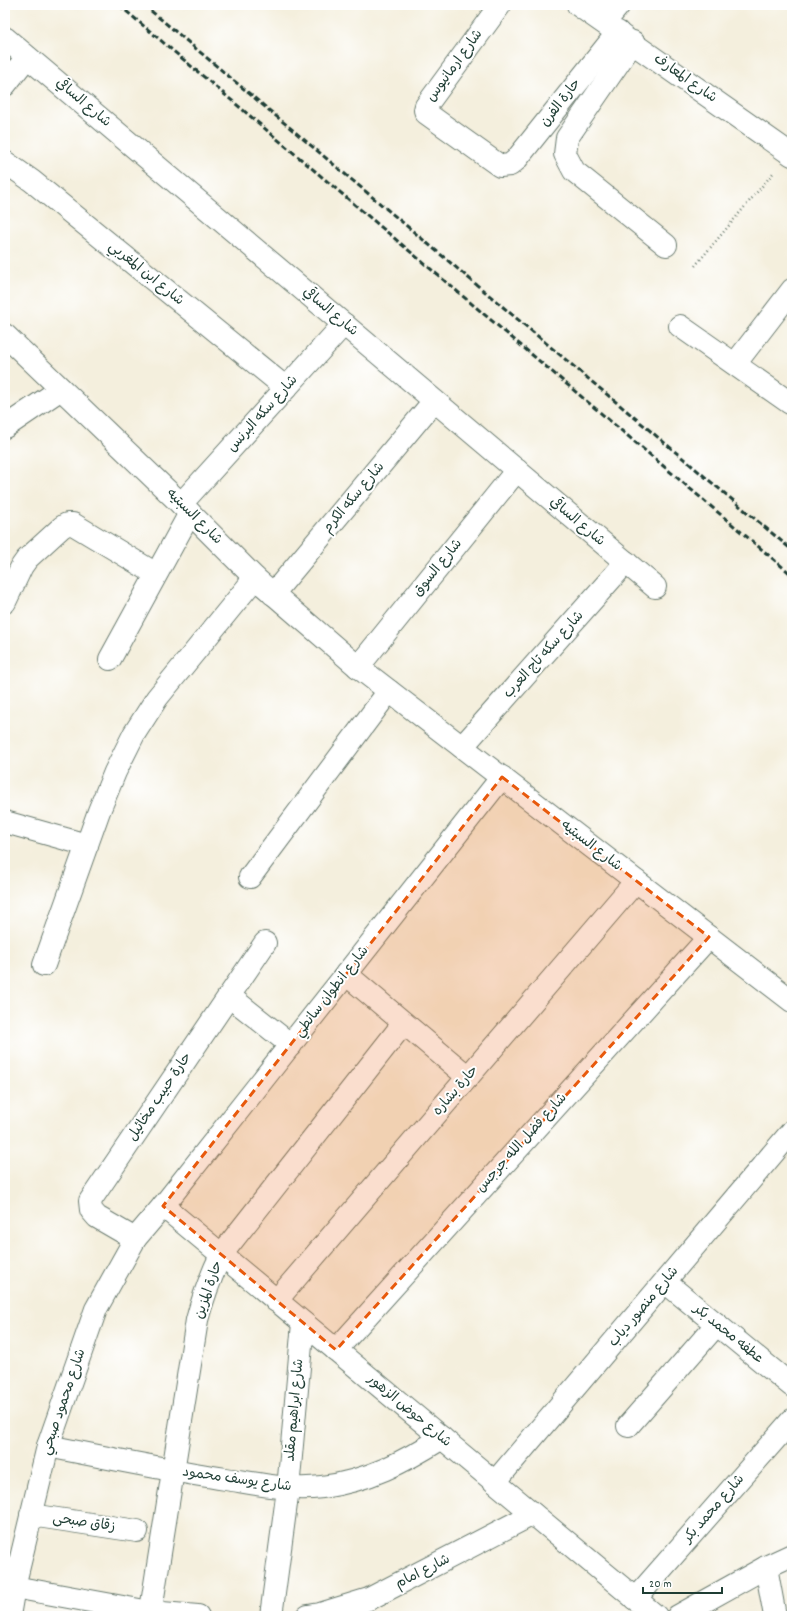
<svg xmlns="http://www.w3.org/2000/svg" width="797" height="1621" font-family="Dekko,'Playpen Sans Arabic',sans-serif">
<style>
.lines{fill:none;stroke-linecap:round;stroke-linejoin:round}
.minor-casing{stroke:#6a7b6f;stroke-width:24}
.path{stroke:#6a7b6f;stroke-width:2.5;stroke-dasharray:1 3;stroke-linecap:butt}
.minor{stroke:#fff;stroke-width:22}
.rail{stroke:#1f3d34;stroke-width:3;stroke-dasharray:6 3;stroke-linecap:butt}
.marked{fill:#e8590c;fill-opacity:0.2;stroke:#e8590c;stroke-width:3;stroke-dasharray:8 5;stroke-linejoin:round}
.labels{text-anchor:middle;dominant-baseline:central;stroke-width:4;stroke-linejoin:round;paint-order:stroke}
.street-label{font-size:14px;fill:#1f3d34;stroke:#fff}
</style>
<rect width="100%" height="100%" fill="#fff"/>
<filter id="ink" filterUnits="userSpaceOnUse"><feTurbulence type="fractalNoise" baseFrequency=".025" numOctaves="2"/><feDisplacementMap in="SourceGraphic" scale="8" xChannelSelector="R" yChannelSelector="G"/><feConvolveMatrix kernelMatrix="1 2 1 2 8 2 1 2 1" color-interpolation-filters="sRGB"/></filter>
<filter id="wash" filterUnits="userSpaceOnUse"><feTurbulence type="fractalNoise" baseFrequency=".012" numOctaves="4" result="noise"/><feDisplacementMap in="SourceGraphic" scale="16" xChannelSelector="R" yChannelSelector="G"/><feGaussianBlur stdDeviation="0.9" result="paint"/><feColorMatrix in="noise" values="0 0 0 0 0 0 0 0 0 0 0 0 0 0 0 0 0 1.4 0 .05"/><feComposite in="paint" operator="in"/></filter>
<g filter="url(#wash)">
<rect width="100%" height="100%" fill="#f4efdd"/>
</g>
<g filter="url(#ink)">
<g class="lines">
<defs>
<g id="minor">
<path d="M500 5 426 106 425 110 426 113 500 166 510 165 516 160 618 32"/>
<path d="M578 5 792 155"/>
<path d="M605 22 619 5"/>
<path d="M5 38 655 587"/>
<path d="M633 42 567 138 565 154 574 171 666 245"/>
<path d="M5 85 27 57"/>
<path d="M5 162 32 181 286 388"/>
<path d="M680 326 790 403"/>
<path d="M5 335 181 504 255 578 358 667 792 1001"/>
<path d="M735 364 792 290"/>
<path d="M5 427 61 389"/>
<path d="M181 504 344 324"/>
<path d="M273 594 434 401"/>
<path d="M5 602 22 566 27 559 62 527 67 524H73L156 574"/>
<path d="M110 659 190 513"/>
<path d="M358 667 517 470"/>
<path d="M462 747 626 562"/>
<path d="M5 822 87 845"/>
<path d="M250 877 389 691"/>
<path d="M44 965 99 811 115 772 134 734 157 698 255 578"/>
<path d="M346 974 468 1077"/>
<path d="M229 996 291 1045"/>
<path d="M163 1206 656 1616"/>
<path d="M135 1239 97 1217 91 1210 90 1201 265 943"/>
<path d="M665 1282 792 1386"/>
<path d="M276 1301 636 881"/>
<path d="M336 1350 709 937"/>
<path d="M628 1426 717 1324"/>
<path d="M48 1446C107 1458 166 1470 226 1479 258 1484 290 1491 322 1487 368 1481 404 1462 442 1438"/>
<path d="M495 1482 792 1131"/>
<path d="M31 1515 137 1531"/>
<path d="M766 1567 775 1616"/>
<path d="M14 1587 150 1612 198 1616"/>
<path d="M635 1599 792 1420"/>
<path d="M9 1616 14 1587 48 1446 96 1309 135 1239 163 1206 502 777"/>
<path d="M150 1616 197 1320C203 1297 211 1276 221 1255L403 1024"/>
<path d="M271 1616 288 1489 303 1323"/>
<path d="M308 1616 320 1614 369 1599 533 1514"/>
<path d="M678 1616 766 1567 792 1555"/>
</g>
</defs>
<use href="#minor" class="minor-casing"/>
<path class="path" d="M695 266 774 172"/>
<use href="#minor" class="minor"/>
<g class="rail">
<path d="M119 5 792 575"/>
<path d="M144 5 792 550"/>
</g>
</g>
</g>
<path class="marked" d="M502 777 709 937 336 1350 163 1206Z"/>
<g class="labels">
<g class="street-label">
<text transform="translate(455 66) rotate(-54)">شارع ارمانيوس</text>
<text transform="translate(685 79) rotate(35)">شارع المعارف</text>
<text transform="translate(83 103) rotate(40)">شارع الساقي</text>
<text transform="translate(561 103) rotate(-52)">حارة الفرن</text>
<text transform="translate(146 274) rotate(39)">شارع ابن المغربي</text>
<text transform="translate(330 312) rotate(40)">شارع الساقي</text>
<text transform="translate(263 414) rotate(-48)">شارع سكه البرنس</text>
<text transform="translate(354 498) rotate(-50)">شارع سكه الكرم</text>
<text transform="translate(194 517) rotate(45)">شارع السبتيه</text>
<text transform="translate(577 522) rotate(40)">شارع الساقي</text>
<text transform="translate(438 568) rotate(-51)">شارع السوق</text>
<text transform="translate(544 655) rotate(-48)">شارع سكه تاج العرب</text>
<text transform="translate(591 846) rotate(38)">شارع السبتيه</text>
<text transform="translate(332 992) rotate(-52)">شارع انطوان سانطي</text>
<text transform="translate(456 1091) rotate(-49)">حارة بشاره</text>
<text transform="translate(160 1097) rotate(-56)">حارة حبيب مخائيل</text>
<text transform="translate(522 1143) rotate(-48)">شارع فضل الله جرجس</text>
<text transform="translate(209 1290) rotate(-71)">حارة المزين</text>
<text transform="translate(644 1307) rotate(-50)">شارع منصور دياب</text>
<text transform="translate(728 1334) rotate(39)">عطفه محمد بكر</text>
<text transform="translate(64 1402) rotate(-71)">شارع محمود صبحي</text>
<text transform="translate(295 1410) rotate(-85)">شارع ابراهيم مقلد</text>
<text transform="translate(409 1411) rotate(40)">شارع حوض الزهور</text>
<text transform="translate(237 1480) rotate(8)">شارع يوسف محمود</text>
<text transform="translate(714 1509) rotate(-49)">شارع محمد بكر</text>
<text transform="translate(84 1523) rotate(8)">زقاق صبحى</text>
<text transform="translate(423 1572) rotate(-27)">شارع امام</text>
</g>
</g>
<rect width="797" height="1621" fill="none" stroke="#fff" stroke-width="20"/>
<path d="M643 1587v6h79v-6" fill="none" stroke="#1f3d34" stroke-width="2"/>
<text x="649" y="1587" font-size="12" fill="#1f3d34" stroke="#ffffff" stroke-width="3" paint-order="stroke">20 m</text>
</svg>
